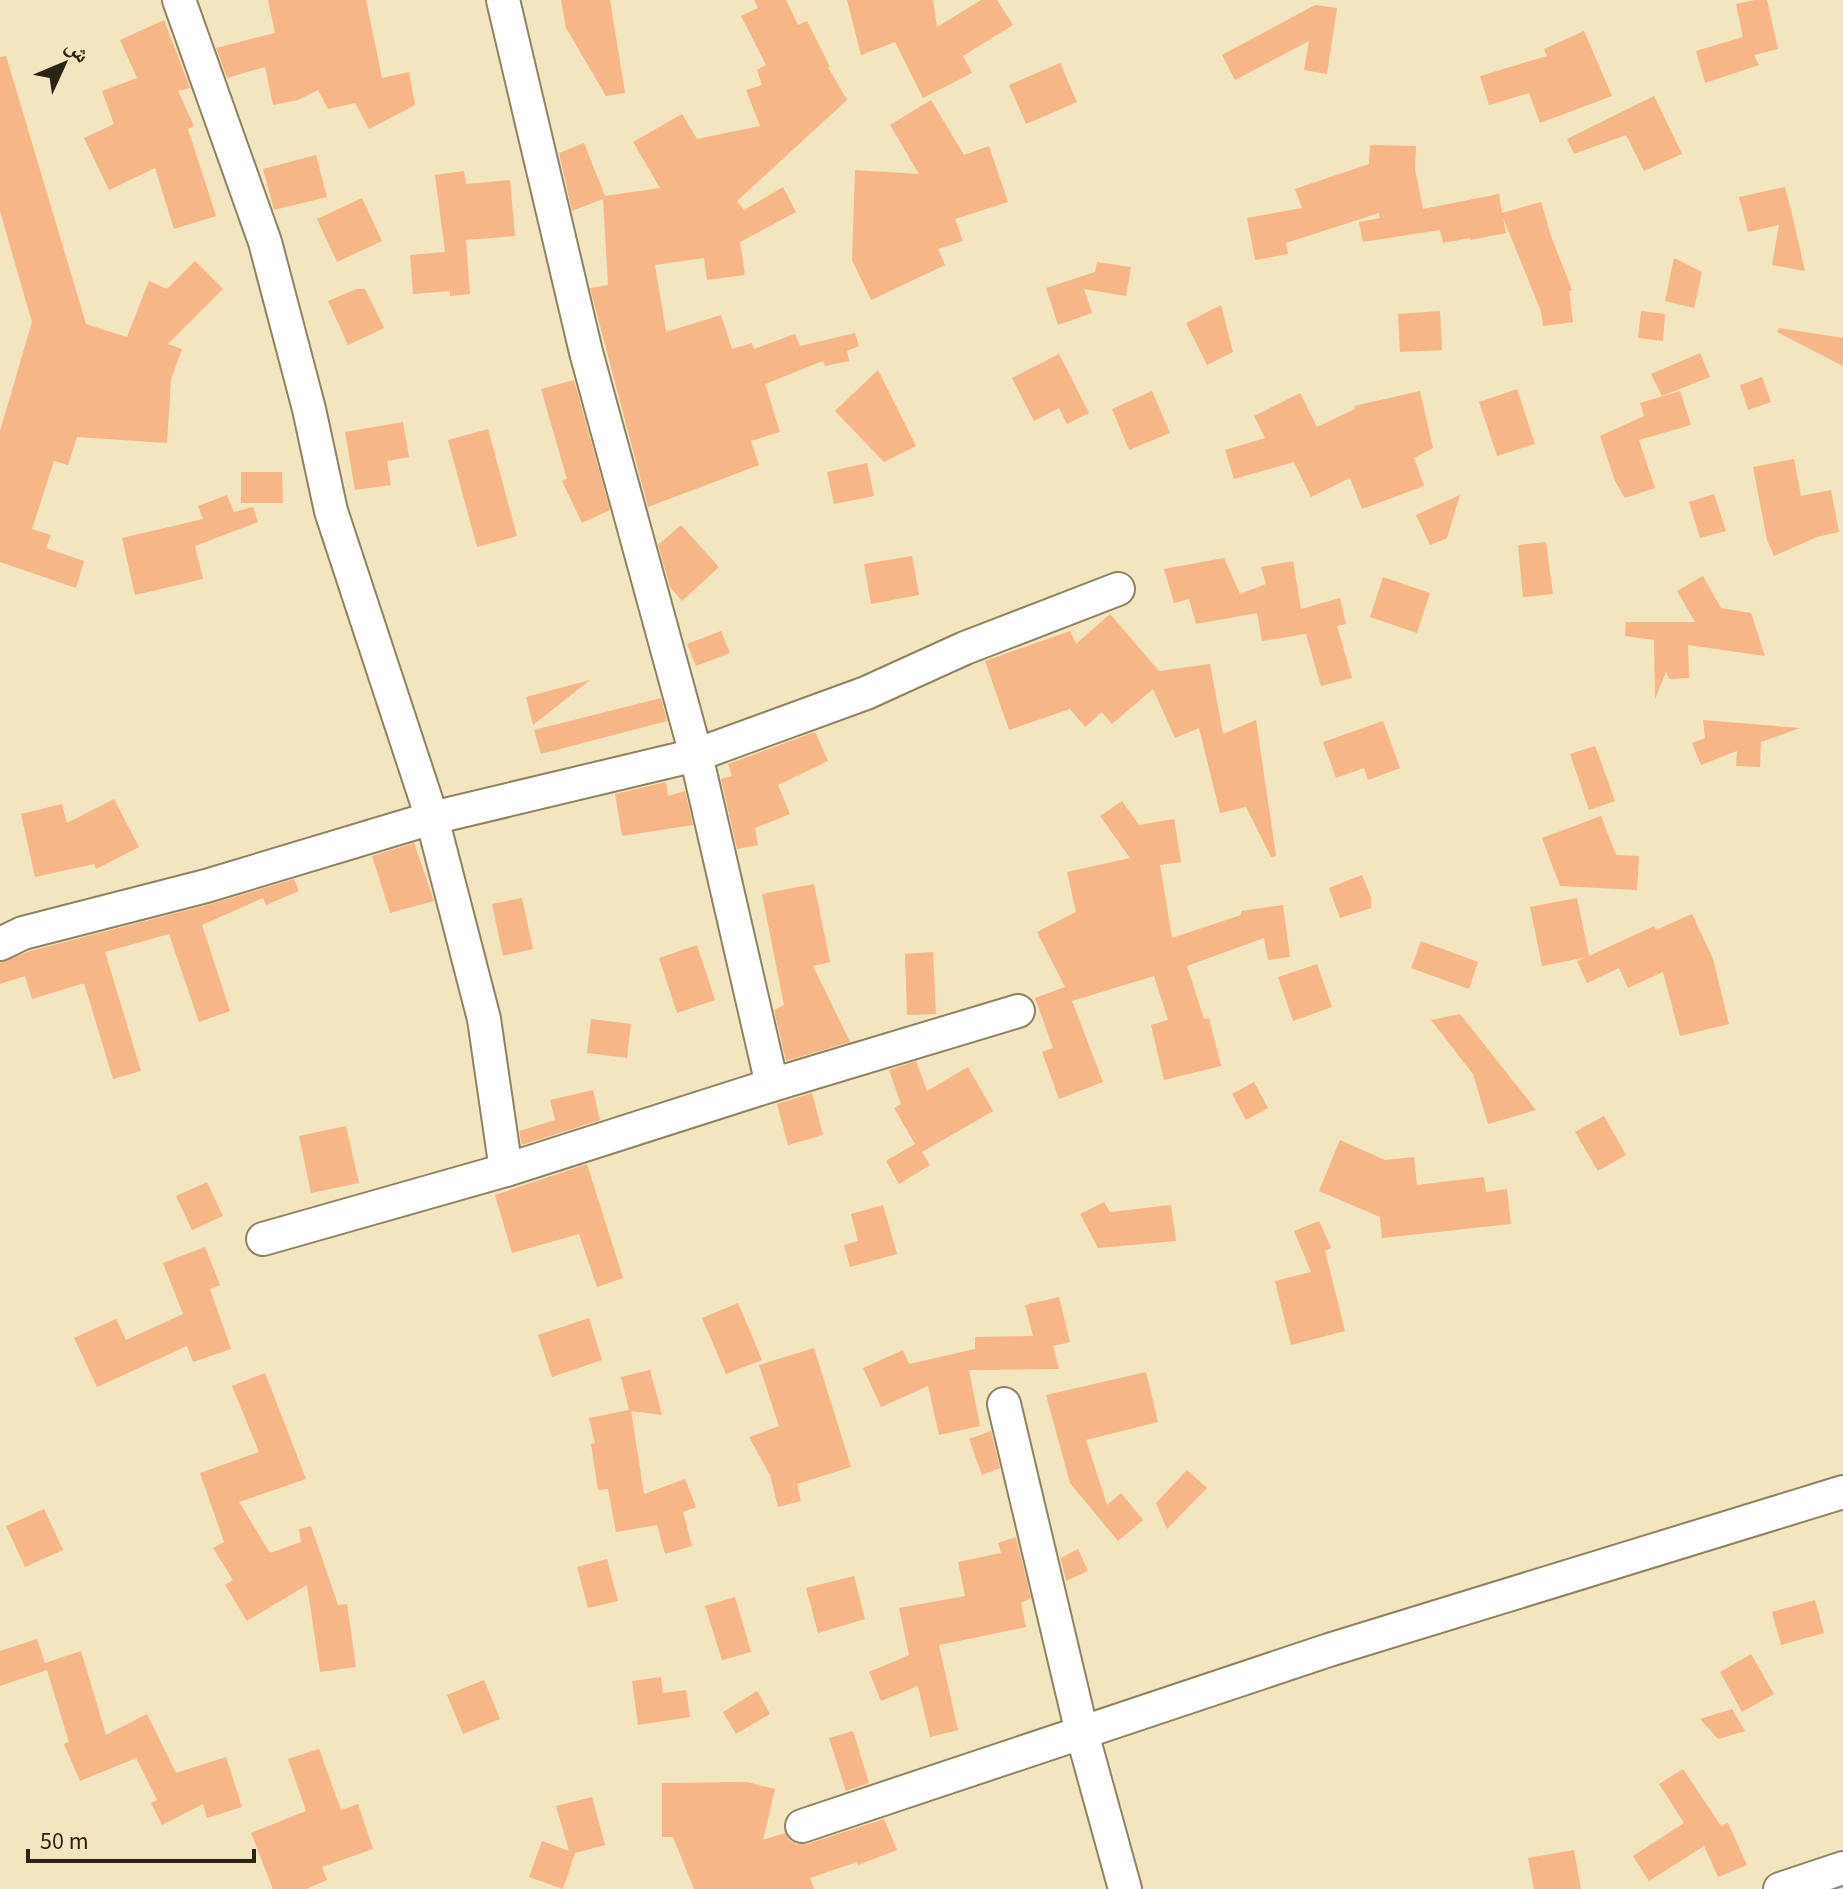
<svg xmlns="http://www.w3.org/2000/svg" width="1843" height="1889" font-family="'Source Sans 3','Noto Naskh Arabic',sans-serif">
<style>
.building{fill:#f6b687}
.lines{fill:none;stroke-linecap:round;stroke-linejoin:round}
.minor-casing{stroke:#8e8260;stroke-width:36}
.minor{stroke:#fff;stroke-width:32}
</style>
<rect width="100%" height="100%" fill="#f2e5c0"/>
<g class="building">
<path d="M268 0H366L382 78 409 72 415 105 369 129 355 103 328 109 318 90 298 100 273 105 265 67 227 78 216 48 275 33Z"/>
<path d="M561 0H610L625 93 606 96 566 28Z"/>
<path d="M754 0H786L798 25 807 21 830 67H828L847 100 737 201 744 210 783 187 796 212 740 242 745 275 707 280 704 258 655 265 666 332 721 315 732 349 752 343 754 349 795 334 800 346 855 333 859 346 847 351 849 361 825 366 823 361 765 384 780 432 751 441 759 465 648 507 590 288 608 285 603 199 572 211 559 153 584 143 605 196 660 188 633 142 682 114 697 139 760 126 746 90 762 85 757 70 766 65 741 16 758 8Z"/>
<path d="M847 0H933L937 27 981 0H997L1013 25 963 56 972 73 923 98 895 42 861 55Z"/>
<path d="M1755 0H1767L1778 49 1754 55 1759 65 1705 83 1696 51 1743 37 1736 4Z"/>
<path d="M1315 5 1337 8 1327 74 1304 70 1309 41 1235 80 1222 55Z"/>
<path d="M164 20 190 88 178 91 194 126 188 129 216 216 174 229 155 168 109 190 84 138 114 124 102 91 137 78 120 40Z"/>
<path d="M1584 31 1612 96 1540 123 1529 93 1489 105 1480 76 1547 56 1544 49Z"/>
<path d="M6 56 86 324 127 337 149 281 167 289 195 261 223 289 168 344 182 349 171 379 167 443 77 437 68 465 54 461 32 529 51 535 46 548 84 561 76 588 0 562V431L32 322 0 211V57Z"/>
<path d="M1060 63 1077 102 1026 124 1009 85Z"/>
<path d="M1654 96 1682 154 1644 171 1626 135 1574 154 1567 139Z"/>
<path d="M931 100 964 155 989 146 1008 202 955 219 963 241 938 249 945 265 871 300 852 260 855 170 919 174 890 125Z"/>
<path d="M1370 145 1416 146 1415 169 1423 209 1499 194 1502 213 1541 202 1551 236 1572 290 1569 291 1573 322 1543 326 1541 311 1503 218 1506 233 1470 240V238L1443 243 1440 230 1363 242 1359 222 1380 218 1379 213 1286 243 1288 254 1255 260 1247 218 1302 208 1295 189 1369 164Z"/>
<path d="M316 155 327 197 274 210 263 169Z"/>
<path d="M464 171 466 184 510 180 515 236 466 240 470 294 450 296V291L413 294 410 255 445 252 435 175Z"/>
<path d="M1785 187 1792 214 1805 271 1772 265 1779 225 1748 232 1739 197Z"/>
<path d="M362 198 382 241 337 262 317 219Z"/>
<path d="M1674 258 1702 272 1694 308 1665 301Z"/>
<path d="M1097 262 1131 267 1126 296 1084 289 1092 313 1058 325 1046 288 1095 272Z"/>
<path d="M356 289H365L384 328 348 345 328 301Z"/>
<path d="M1221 305 1233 352 1207 365 1186 323Z"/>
<path d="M1440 311 1442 350 1400 352 1398 314Z"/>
<path d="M1641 311 1665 314 1663 341 1638 338Z"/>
<path d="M1779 328 1843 338V366L1777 332Z"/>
<path d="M1700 353 1710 377 1662 396 1651 374Z"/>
<path d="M1059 354 1089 413 1067 424 1059 408 1034 421 1012 378Z"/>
<path d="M878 370 916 446 884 462 835 411Z"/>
<path d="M1762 377 1771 402 1748 410 1740 385Z"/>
<path d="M574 380 610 510 582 523 562 481 567 479 541 389Z"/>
<path d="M1517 389 1535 444 1497 456 1479 402Z"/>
<path d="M1152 391 1170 433 1129 450 1112 409Z"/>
<path d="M1420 391 1433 448 1414 458 1424 486 1362 509 1350 478 1311 497 1294 462 1234 479 1225 450 1265 438 1254 416 1300 393 1317 427 1355 409 1354 406Z"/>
<path d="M1680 391 1691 425 1639 440 1655 488 1625 498 1615 481 1600 436 1644 416 1640 403Z"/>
<path d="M403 422 409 457 387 461 391 485 355 490 345 432Z"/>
<path d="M488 429 517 536 477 547 448 440Z"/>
<path d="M1794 459 1801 496 1831 490 1839 532 1817 537 1774 556 1767 540 1753 467Z"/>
<path d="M867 463 874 496 834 504 827 472Z"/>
<path d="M241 472H282L283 503H241Z"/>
<path d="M1714 494 1726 531 1700 538 1689 502Z"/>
<path d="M227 495 234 512 253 507 258 522 195 546 203 579 135 595 122 538 203 519 198 506Z"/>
<path d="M1460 495 1447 538 1430 545 1416 515Z"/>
<path d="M681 525 719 567 682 601 670 587 658 545Z"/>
<path d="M1546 542 1553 594 1523 597 1518 545Z"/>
<path d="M912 556 919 595 871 604 864 564Z"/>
<path d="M1224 558 1240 594 1266 584 1261 567 1293 561 1301 609 1340 598 1346 624 1337 626 1352 678 1321 686 1306 634 1262 641 1257 613 1196 624 1189 599 1174 603 1164 569Z"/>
<path d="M1703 576 1721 608 1751 613 1765 656 1688 645 1689 678 1669 679 1666 672 1655 699 1654 640 1625 636 1626 622H1695L1677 591Z"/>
<path d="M1383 577 1430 593 1417 633 1370 617Z"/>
<path d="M1110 614 1159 671 1210 664 1223 734 1256 720 1276 856 1271 857 1246 807 1220 813 1199 728 1175 738 1153 689 1112 724 1102 712 1085 727 1070 709 1009 730 985 661 1070 631 1076 644Z"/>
<path d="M721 631 730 653 696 666 687 644Z"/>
<path d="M590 680 533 725 526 697Z"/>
<path d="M661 698 667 721 541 754 534 730Z"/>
<path d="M1703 720 1739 723 1800 728 1761 742 1760 767 1736 766 1737 751 1701 765 1692 743 1705 738Z"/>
<path d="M1383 721 1400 768 1368 780 1364 768 1336 778 1323 742Z"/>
<path d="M815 732 828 761 778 785 790 814 755 828 758 845 737 849 721 779 732 776 728 764Z"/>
<path d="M1595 746 1615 801 1589 810 1570 754Z"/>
<path d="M666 782 668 796 685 791 693 825 622 836 615 794Z"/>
<path d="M114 799 139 847 96 869 94 864 35 877 21 814 62 804 67 823Z"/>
<path d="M1122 801 1139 825 1174 819 1181 862 1160 865 1172 938 1241 915V911L1283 905 1290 957 1268 960 1264 938 1187 966 1204 1019 1209 1018 1221 1066 1164 1080 1151 1025 1168 1020 1154 976 1072 1001 1103 1082 1059 1099 1042 1052 1053 1048 1035 998 1065 987 1037 932 1076 912 1067 872 1130 858 1100 816Z"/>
<path d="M1601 816 1616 855 1639 856 1637 890 1560 886 1542 838Z"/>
<path d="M414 843 434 901 390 913 372 856Z"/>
<path d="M1362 875 1371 897V908L1340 918 1329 888Z"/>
<path d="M294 879 299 891 266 905 263 898 202 925 230 1011 199 1022 169 934 105 952 141 1071 113 1079 84 983 32 999 25 976 0 984V963L30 951 211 904Z"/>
<path d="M814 884 830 962 813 966 850 1042 786 1061 774 1010 784 1005 762 894Z"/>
<path d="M522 898 533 949 503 956 492 904Z"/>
<path d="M1577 898 1589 956 1654 926 1656 930 1692 914 1713 959 1729 1024 1680 1036 1663 972 1628 988 1619 968 1587 983 1577 961 1587 957 1542 966 1530 907Z"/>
<path d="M1421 941 1478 962 1469 989 1411 968Z"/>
<path d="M697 945 715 1000 677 1013 659 958Z"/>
<path d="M933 952 936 1014 907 1015 905 954Z"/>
<path d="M1317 964 1332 1007 1293 1021 1278 977Z"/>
<path d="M1460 1014 1536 1110 1488 1124 1473 1074 1431 1020Z"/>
<path d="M591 1019 631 1024 627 1058 587 1053Z"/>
<path d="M916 1061 927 1091 968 1067 993 1111 922 1152 930 1165 899 1184 886 1161 915 1144 894 1108 901 1104 889 1070Z"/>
<path d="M1254 1082 1268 1108 1246 1120 1232 1094Z"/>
<path d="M593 1090 600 1120 522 1145 519 1131 555 1120 550 1100Z"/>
<path d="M812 1093 823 1135 788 1145 777 1104Z"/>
<path d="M1604 1116 1626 1155 1598 1171 1575 1132Z"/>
<path d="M346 1126 359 1183 311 1193 299 1136Z"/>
<path d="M1340 1140 1385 1160 1414 1157 1417 1185 1484 1177 1486 1192 1507 1189 1511 1224 1382 1238 1380 1217 1319 1191Z"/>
<path d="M587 1164 623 1278 597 1287 579 1234 512 1253 495 1195Z"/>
<path d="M207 1182 223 1216 192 1230 176 1196Z"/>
<path d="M1104 1202 1110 1212 1171 1205 1176 1241 1098 1248 1080 1214Z"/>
<path d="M883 1205 897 1254 850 1267 844 1245 858 1241 851 1214Z"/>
<path d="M1319 1221 1331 1248 1325 1251 1345 1331 1291 1345 1275 1281 1311 1272 1294 1231Z"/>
<path d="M205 1247 220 1285 210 1289 231 1349 193 1362 187 1346 97 1387 74 1338 116 1319 126 1340 183 1314 163 1263Z"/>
<path d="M1059 1297 1070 1342 1053 1346 1059 1369 969 1370 980 1426 939 1435 928 1386 881 1407 863 1368 903 1350 909 1364 975 1349V1337L1033 1336 1025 1305Z"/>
<path d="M738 1303 762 1360 726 1374 702 1318Z"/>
<path d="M589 1318 602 1360 552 1377 538 1335Z"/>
<path d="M814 1348 851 1467 797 1484 801 1501 778 1507 770 1475 749 1437 779 1426 759 1365Z"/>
<path d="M650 1370 662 1415 631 1411 644 1494 685 1479 696 1507 683 1512 692 1546 665 1554 657 1525 616 1532 608 1489 598 1490 591 1444 595 1443 589 1418 629 1410 621 1377Z"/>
<path d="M1146 1372 1158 1422 1086 1440 1107 1505 1121 1493 1143 1520 1118 1541 1070 1483 1046 1395Z"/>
<path d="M265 1373 306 1479 239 1502 270 1553 301 1542 299 1529 311 1526 338 1605 347 1604 356 1667 320 1672 307 1585 247 1621 225 1585 233 1580 213 1548 224 1542 200 1473 259 1452 232 1386Z"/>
<path d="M991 1431 1000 1468 982 1475 969 1439Z"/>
<path d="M1187 1470 1207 1488 1167 1529 1156 1503Z"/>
<path d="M44 1509 63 1550 25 1567 6 1526Z"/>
<path d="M1016 1537 1031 1598 1021 1603 1026 1627 939 1645 958 1730 930 1737 918 1686 881 1701 869 1672 909 1655 899 1608 965 1596 958 1562 1001 1553 998 1543Z"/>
<path d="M1078 1549 1088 1571 1066 1581 1059 1552 1061 1558Z"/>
<path d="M607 1559 618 1601 588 1608 577 1567Z"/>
<path d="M854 1576 865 1619 818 1633 806 1588Z"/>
<path d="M735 1597 751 1652 722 1660 705 1606Z"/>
<path d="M1815 1600 1824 1633 1781 1645 1772 1612Z"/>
<path d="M37 1639 45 1663 81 1651 106 1735 147 1714 176 1773 226 1757 242 1807 207 1818 203 1804 162 1825 151 1803 157 1800 136 1758 80 1781 64 1744 69 1742 47 1670 0 1686V1651Z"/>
<path d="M1751 1654 1774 1694 1742 1712 1720 1672Z"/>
<path d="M661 1677 663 1693 686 1690 690 1717 638 1725 632 1681Z"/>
<path d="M484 1680 500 1719 463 1734 447 1695Z"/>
<path d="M757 1691 770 1714 736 1734 723 1712Z"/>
<path d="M1732 1709 1745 1731 1718 1739 1700 1719Z"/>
<path d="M853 1731 869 1783 846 1791 829 1738Z"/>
<path d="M319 1749 341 1810 358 1804 373 1849 322 1867 327 1880 306 1889H273L251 1833 306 1811 288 1759Z"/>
<path d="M1683 1769 1721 1826 1728 1823 1747 1865 1718 1877 1704 1846 1649 1881 1633 1856 1684 1823 1659 1784Z"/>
<path d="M747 1782 775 1789 763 1840 785 1833 789 1840 797 1844H807L884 1819 897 1850 858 1865 857 1862 810 1878 814 1889H694L673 1837H662V1783Z"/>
<path d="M592 1797 605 1845 575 1853 563 1889 529 1877 542 1841 569 1851 556 1806Z"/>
<path d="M1574 1850 1581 1889H1534L1528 1858Z"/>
</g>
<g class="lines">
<defs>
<g id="minor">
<path d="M179 0 265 242 309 409 331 511 432 818 484 1019 506 1170"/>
<path d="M503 0 586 352 696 755 772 1085"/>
<path d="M0 944 23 933 206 886 432 818 696 755 866 693 965 648 1118 589"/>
<path d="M263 1239 506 1170 772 1085 1018 1011"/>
<path d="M1004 1404 1082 1733 1125 1889"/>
<path d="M802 1826 1329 1650 1843 1492"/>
<path d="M1780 1889 1843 1868"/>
</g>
</defs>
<use href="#minor" class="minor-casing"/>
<use href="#minor" class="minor"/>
</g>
<g transform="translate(64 64) rotate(46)" stroke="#f2e5c0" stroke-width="6" paint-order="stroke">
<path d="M0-6L14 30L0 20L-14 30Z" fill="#292416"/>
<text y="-12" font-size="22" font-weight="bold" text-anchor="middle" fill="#292416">ش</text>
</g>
<path d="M28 1849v12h226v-12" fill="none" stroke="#292416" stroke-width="4"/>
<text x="40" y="1849" font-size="24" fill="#292416" stroke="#f2e5c0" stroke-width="6" paint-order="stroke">50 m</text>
</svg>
